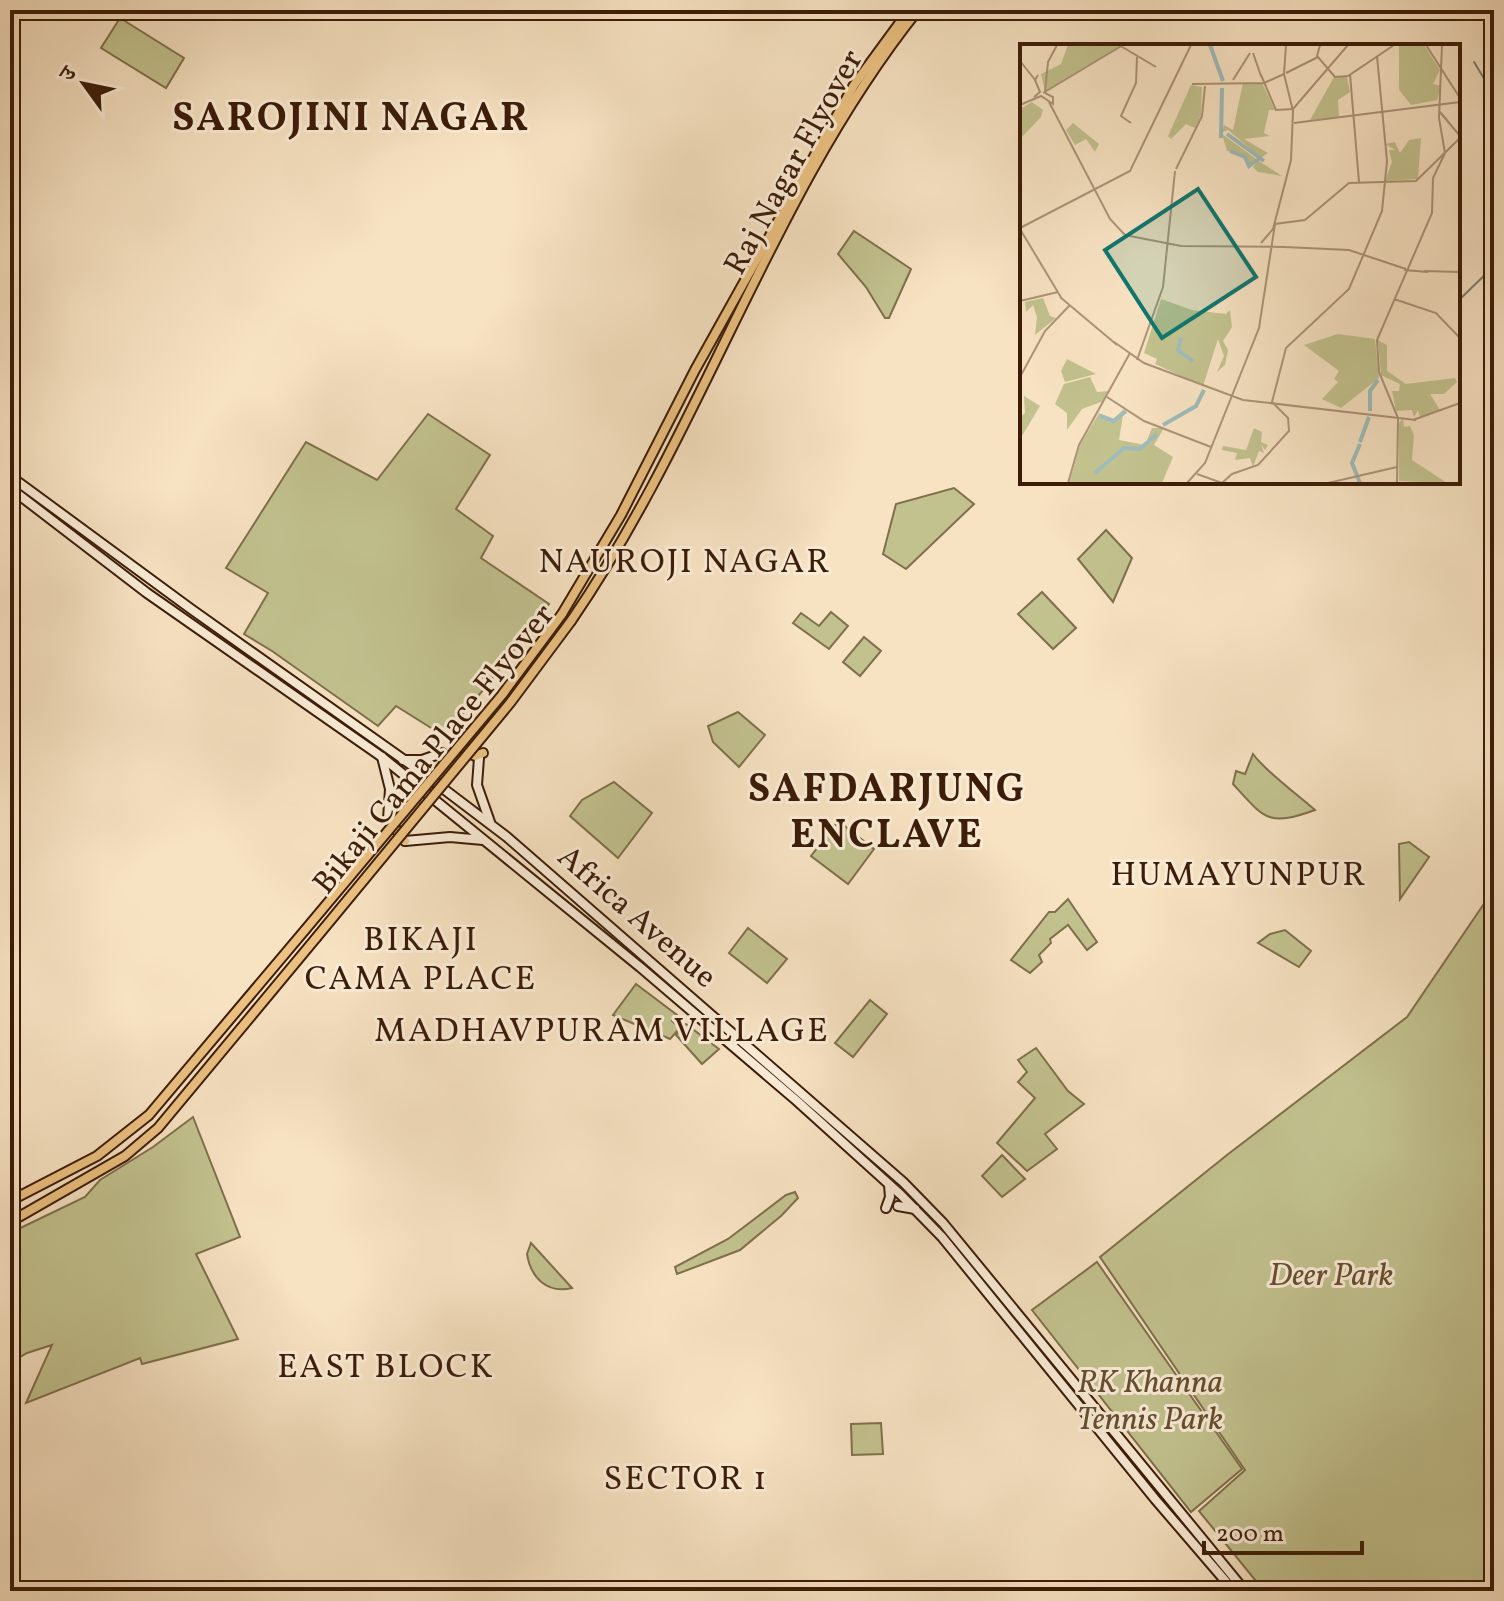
<svg xmlns="http://www.w3.org/2000/svg" width="1504" height="1601" font-family="Vollkorn,'Noto Serif Devanagari',serif">
<style>
.green{fill:#c2c28f;stroke:#7f6f4c;stroke-width:2}
.lines{fill:none;stroke-linecap:round;stroke-linejoin:round}
.stream{stroke:#777c73;stroke-width:2}
.secondary-casing{stroke:#3c1c08;stroke-width:12}
.primary-casing{stroke:#3c1c08;stroke-width:12}
.secondary{stroke:#faecd7;stroke-width:8}
.primary{stroke:#ecc181;stroke-width:8}
.primary-bridge-casing{stroke:#3c1c08;stroke-width:12;stroke-linecap:butt}
.primary-bridge{stroke:#ecc181;stroke-width:8}
.labels{text-anchor:middle;dominant-baseline:central;stroke-width:6;stroke-linejoin:round;paint-order:stroke}
.street-label{font-size:32px;fill:#3c1c08;stroke:#faecd7}
.park-label{font-size:32px;font-style:italic;fill:#644e30;stroke:#faecd7}
.neighbourhood-label{font-size:34px;letter-spacing:2px;fill:#3c1c08;stroke:#faecd7}
.district-label{font-size:40px;font-weight:bold;letter-spacing:2px;fill:#3c1c08;stroke:#faecd7}
.inset-river{fill:none;stroke:#9fbcbb;stroke-width:4}
.inset-road{fill:none;stroke:#ac9378;stroke-width:2}
.view{fill:#0f766e;fill-opacity:0.15;stroke:#0f766e;stroke-width:4}
.inset-edge{fill:none;stroke:#3c1c08;stroke-width:4}
</style>
<rect width="100%" height="100%" fill="#f7e2c2"/>
<filter id="stains"><feTurbulence type="fractalNoise" baseFrequency=".0025" numOctaves="4"/><feColorMatrix values="0 0 0 0 .2 0 0 0 0 .09 0 0 0 0 .02 0 0 0 .5 -.17"/></filter>
<radialGradient id="worn" r=".72"><stop offset=".6" stop-color="#630" stop-opacity="0"/><stop offset="1" stop-color="#630" stop-opacity=".3"/></radialGradient>
<g class="green">
<path d="M120 18 184 58 166 88 101 48Z"/>
<path d="M854 231 911 269 889 318H885L866 287 838 254Z"/>
<path d="M428 414 490 455 456 509 493 536 481 558 549 604 484 689 444 736 396 706 378 726 272 651 244 634 268 593 226 568 306 442 377 480Z"/>
<path d="M954 488 974 504 906 569 883 554 896 504Z"/>
<path d="M1106 530 1132 558 1113 602 1078 559Z"/>
<path d="M1042 592 1076 628 1053 649 1018 614Z"/>
<path d="M831 612 848 626 829 649 793 623 801 613 819 626Z"/>
<path d="M864 637 881 651 860 676 843 662Z"/>
<path d="M738 712 765 735 739 767 713 742 708 726Z"/>
<path d="M1253 754C1266 772 1297 794 1315 810 1268 827 1265 819 1233 784L1236 771 1245 774Z"/>
<path d="M614 782 652 813 618 858 570 816 582 800Z"/>
<path d="M838 821 874 849 848 884 811 856Z"/>
<path d="M1409 842 1429 857 1400 899 1399 844Z"/>
<path d="M1494 889V1591H1264L1199 1511 1245 1470 1100 1257 1227 1155 1407 1017Z"/>
<path d="M1068 899 1097 942 1087 950 1068 925 1050 939 1051 943 1039 955 1042 962 1030 973 1011 960 1049 912H1055Z"/>
<path d="M748 928 787 959 767 983 729 953Z"/>
<path d="M1285 930 1311 951 1299 967 1258 943 1270 934Z"/>
<path d="M636 984 677 1015 672 1021 680 1028 670 1039 613 1015Z"/>
<path d="M870 1000 887 1014 853 1057 835 1043Z"/>
<path d="M686 1024 719 1049 702 1064 676 1035Z"/>
<path d="M1036 1048 1068 1091 1084 1104 1045 1134 1057 1149 1027 1171 997 1143 1035 1098 1018 1082 1027 1072 1018 1060Z"/>
<path d="M193 1117 240 1237 196 1254 238 1339 142 1364 140 1358 26 1403 52 1345 27 1353 10 1363V1233L85 1197 100 1180 153 1147Z"/>
<path d="M1002 1155 1025 1179 1002 1197 982 1176Z"/>
<path d="M795 1192 798 1198 781 1216 740 1250 677 1274 675 1267 728 1239 786 1195Z"/>
<path d="M531 1243 572 1288C547 1294 531 1278 527 1254Z"/>
<path d="M1097 1262 1242 1469 1191 1512 1032 1310Z"/>
<path d="M881 1423 883 1454 852 1455 851 1424Z"/>
</g>
<g class="lines">
<g class="stream">
<path d="M1474 62 1494 95"/>
<path d="M1458 301 1494 266"/>
</g>
<defs>
<g id="secondary">
<path d="M10 476 191 609 424 774 507 837 903 1182 943 1223 1245 1591"/>
<path d="M10 488 147 593 382 757 640 967 797 1101 901 1195 942 1237 1155 1499 1234 1591"/>
<path d="M382 757 390 789 388 819"/>
<path d="M479 758 477 785 490 822"/>
<path d="M403 760H422L442 753"/>
<path d="M405 841 450 837 483 840"/>
<path d="M898 1206 915 1209"/>
<path d="M886 1208 890 1197 889 1185"/>
</g>
<g id="primary">
<path d="M562 614 621 515 695 370 854 85 909 10"/>
<path d="M571 621C704 428 771 194 918 10"/>
<path d="M461 731 458 741 467 752 475 756 483 753"/>
<path d="M388 819 405 841"/>
<path d="M10 1201 97 1156 149 1115 305 930"/>
<path d="M10 1222 125 1156 158 1128 316 938"/>
</g>
</defs>
<use href="#secondary" class="secondary-casing"/>
<use href="#primary" class="primary-casing"/>
<use href="#secondary" class="secondary"/>
<use href="#primary" class="primary"/>
<defs>
<g id="primary-bridge">
<path d="M305 930 502 695 562 614"/>
<path d="M316 938 510 703 571 621"/>
</g>
</defs>
<use href="#primary-bridge" class="primary-bridge-casing"/>
<use href="#primary-bridge" class="primary-bridge"/>
</g>
<g class="labels">
<g class="street-label">
<text transform="translate(795 163) rotate(-61)">Raj Nagar Flyover</text>
<text transform="translate(435 750) rotate(-51)">Bikaji Cama Place Flyover</text>
<text transform="translate(636 918) rotate(41)">Africa Avenue</text>
</g>
<g class="park-label">
<text x="1331" y="1277">Deer Park</text>
<text x="1150" y="1384">RK Khanna<tspan x="1150" dy="37">Tennis Park</tspan></text>
</g>
<g class="neighbourhood-label">
<text x="685" y="563">NAUROJI NAGAR</text>
<text x="1239" y="876">HUMAYUNPUR</text>
<text x="421" y="941">BIKAJI<tspan x="421" dy="39">CAMA PLACE</tspan></text>
<text x="602" y="1032">MADHAVPURAM VILLAGE</text>
<text x="386" y="1368">EAST BLOCK</text>
<text x="686" y="1480">SECTOR 1</text>
</g>
<g class="district-label">
<text x="351" y="120">SAROJINI NAGAR</text>
<text x="887" y="791">SAFDARJUNG<tspan x="887" dy="46">ENCLAVE</tspan></text>
</g>
</g>
<g transform="translate(1020 44)">
<rect width="440" height="440" fill="#f7e2c2"/>
<path d="M48 1H102L25 47 21 30 41 20ZM379 1H404L420 26 413 40 421 42 417 56 391 61 379 46ZM314 33H327L330 48 318 56 319 73 290 76ZM223 39H242L255 66H249L244 89 250 92 224 95 248 109 241 114 208 86 202 88 204 81 213 86ZM171 41 182 43 181 71 175 84 166 80 151 95 148 92ZM12 58 23 66 21 73 0 95V65ZM53 79 79 100 75 108 66 95 55 101 46 86ZM202 90 239 117 262 132 238 128 233 123 237 118 229 121 227 112 207 107ZM401 94 398 135 365 137 372 118 369 106H375L365 100 375 98 380 109 389 96ZM23 254 30 272 36 274 15 291 17 273 13 261 6 268 5 258ZM141 255 172 266 206 270 210 266 212 283 203 297 208 306 205 321 197 328 204 312 198 295 183 342 135 320 137 315 124 309ZM318 290 355 295 359 334 321 364 302 355 318 338 314 335 319 327 284 301ZM358 296 367 301V327L386 340 435 334 437 338 424 350H410L420 366 400 373 398 366 394 373 392 366 376 367 372 347H379L380 340 361 331ZM47 315 76 330 45 338 41 327ZM70 333 77 348 88 347 84 357 62 365 47 386V369L35 360 44 340ZM4 352 20 362 2 392 0 373 5 369ZM104 365 99 396 125 401 132 384H144L134 401 153 413 142 439H49L60 401 79 369 93 375ZM383 374 384 383 390 382 394 391 392 416 427 439 379 437V379ZM234 384 242 388 241 398 248 401 245 406 241 400 244 409 239 407 233 423 230 414 215 416 217 409 202 406 203 402 226 406Z" fill="#c2c28f"/>
<path class="inset-river" d="M190 1 203 37M207 90 244 117M201 94 202 44M210 107 225 113 229 122 240 114M161 294 158 306 173 317M350 367V347L358 336M80 372 94 377 106 367M143 381 176 362 184 346M340 398 349 373M340 400 332 419 340 439M75 429 104 404 120 405 137 390"/>
<path class="inset-road" d="M99 1 136 23M300 1 297 12 315 33 328 32 374 1M406 1 440 54M233 9 241 32M0 17 16 37M266 29 298 13M264 30 266 1M330 30 339 138M241 31 256 66 273 65 328 1M213 36 230 9M172 40 244 39 264 30M25 48 28 18 37 1M23 49 103 1M14 53 20 48 15 36 18 31M29 58 90 175 105 191 161 202 266 203M0 61 21 52 33 60V53L25 49M420 68 440 92M111 79 101 72 116 39 117 13M274 79 440 58M156 125 182 72 185 42M0 184 110 127 171 1M0 185 42 255M241 199 253 185 271 116 273 67 264 30M264 203 329 206 386 225M384 226 408 228M404 227 440 228M40 253 97 301M374 255 416 269 440 294M0 257 38 248M94 298 124 319 223 356 396 376M117 316 143 243 155 127M0 333 25 287 50 261M87 353 124 377 191 403M393 376 440 359M177 430 202 439M48 439 59 401 110 309M167 439 185 419 239 284 255 180 285 176 329 139 396 137 440 94M202 439 212 430 238 421 269 387 268 374 252 358 266 304 329 245 362 167 367 117 357 12M308 439 377 423M377 439 378 374 359 328 357 296 412 169 413 134 425 109 419 74 422 1"/>
<path class="view" d="M178 145 236 233 142 294 85 206Z"/>
<rect width="440" height="440" class="inset-edge"/>
</g>
<rect width="1504" height="1601" fill="none" stroke="#f7e2c2" stroke-width="40"/>
<rect x="12" y="12" width="1480" height="1577" fill="none" stroke="#3c1c08" stroke-width="4"/>
<rect x="20" y="20" width="1464" height="1561" fill="none" stroke="#3c1c08" stroke-width="2"/>
<g transform="translate(84 84) rotate(303)" stroke="#faecd7" stroke-width="6" paint-order="stroke">
<path d="M0-6L14 30L0 20L-14 30Z" fill="#3c1c08"/>
<text y="-12" font-size="22" font-weight="bold" text-anchor="middle" fill="#3c1c08">उ</text>
</g>
<path d="M1204 1541v12h158v-12" fill="none" stroke="#3c1c08" stroke-width="4"/>
<text x="1216" y="1541" font-size="24" fill="#3c1c08" stroke="#faecd7" stroke-width="6" paint-order="stroke">200 m</text>
<rect width="100%" height="100%" filter="url(#stains)"/>
<rect width="100%" height="100%" fill="url(#worn)"/>
</svg>
